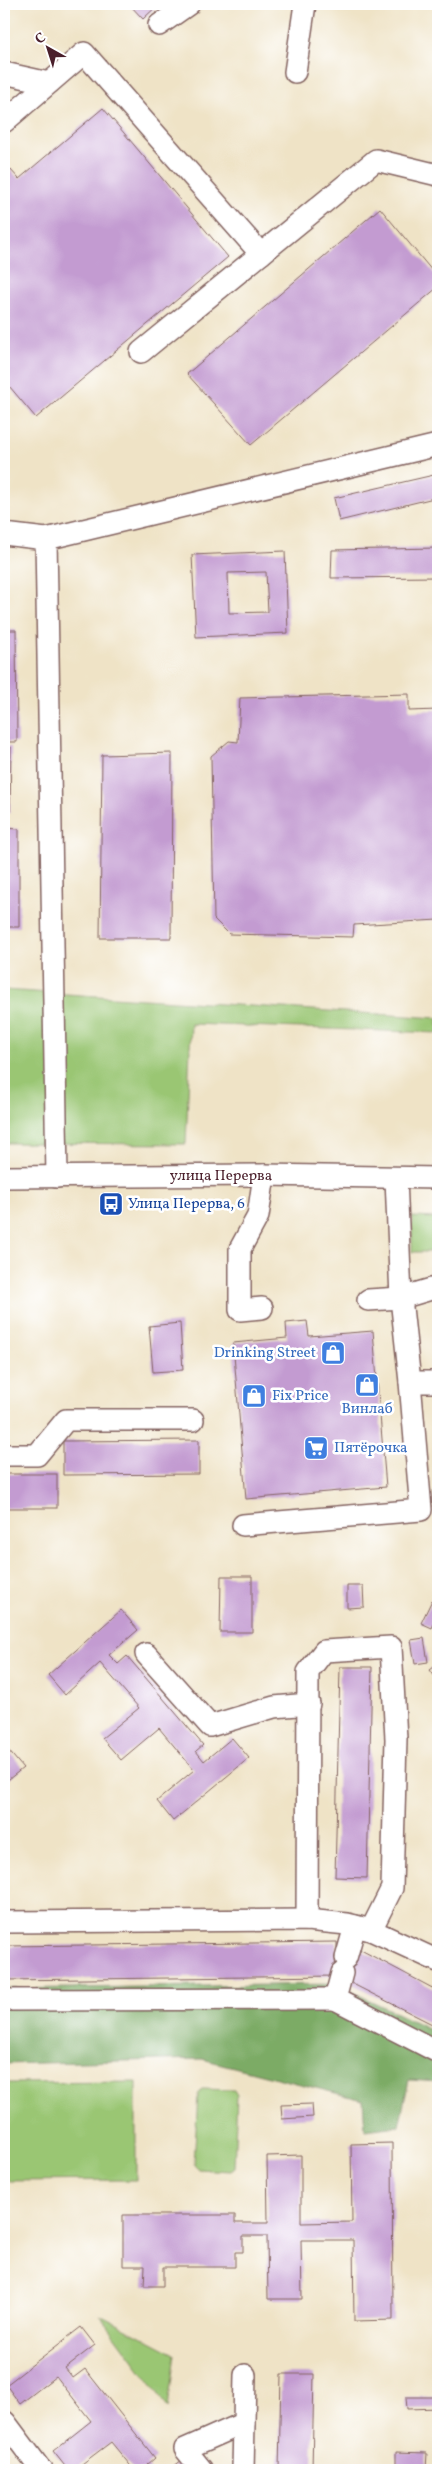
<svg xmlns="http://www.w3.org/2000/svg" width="442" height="2474" font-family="Vollkorn,serif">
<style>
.green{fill:#9ac673;stroke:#72724f}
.forest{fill:#7bab65;stroke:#626548}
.building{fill:#c39bd1;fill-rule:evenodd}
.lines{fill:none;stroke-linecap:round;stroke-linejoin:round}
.minor-casing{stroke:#846461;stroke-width:24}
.minor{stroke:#fff;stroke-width:21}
.labels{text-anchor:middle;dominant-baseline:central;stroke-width:5;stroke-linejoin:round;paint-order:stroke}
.street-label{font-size:15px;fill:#4a1f2b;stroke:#fff}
.transit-label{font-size:15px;fill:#164399;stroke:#fff;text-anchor:start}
.shop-label{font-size:15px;fill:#366cbe;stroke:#fff;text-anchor:start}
</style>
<rect width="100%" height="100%" fill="#fff"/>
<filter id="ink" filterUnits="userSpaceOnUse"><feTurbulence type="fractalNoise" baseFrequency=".02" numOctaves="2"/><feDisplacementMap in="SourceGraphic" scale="10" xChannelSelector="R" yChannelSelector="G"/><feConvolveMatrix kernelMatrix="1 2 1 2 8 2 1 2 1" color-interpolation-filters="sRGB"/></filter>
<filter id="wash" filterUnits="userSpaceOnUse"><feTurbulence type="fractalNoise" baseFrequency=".0096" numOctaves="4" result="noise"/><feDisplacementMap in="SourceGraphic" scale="20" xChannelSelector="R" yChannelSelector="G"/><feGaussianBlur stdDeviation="1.12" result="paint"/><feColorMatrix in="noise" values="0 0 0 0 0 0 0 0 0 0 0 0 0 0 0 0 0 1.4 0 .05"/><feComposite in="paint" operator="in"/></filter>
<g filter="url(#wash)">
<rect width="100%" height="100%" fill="#efe3c6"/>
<g class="green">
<path d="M4 990 438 1018V1033L191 1024 186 1144 4 1143Z"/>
<path d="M412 1217 438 1218V1252H412Z"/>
<path d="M136 2082V2180L4 2181V2083Z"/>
<path d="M203 2089 234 2090 237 2095 234 2168 230 2171 198 2169 194 2165 198 2093Z"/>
<path d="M100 2315 175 2354 168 2407Z"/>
</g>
<path class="forest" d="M336 1984 438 2033V2082L409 2080 399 2126 365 2130 363 2100 202 2059 4 2064V1989Z"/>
<g id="blocks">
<g class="building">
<path d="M129 4H159L143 19Z"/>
<path d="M103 108 228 257 36 418 4 380V174L10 169 19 179Z"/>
<path d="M380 208 438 278V287L251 445 187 374Z"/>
<path d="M438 474V497L339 521 334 498Z"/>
<path d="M438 548V577L331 578 332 550Z"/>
<path d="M285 551 288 633 196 637 192 555ZM266 572 268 612 229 613 228 573Z"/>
<path d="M4 630H16L17 742H4Z"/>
<path d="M409 694V711L438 710V920L354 925 353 937 229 934 214 919 211 756 229 741 238 742 240 698Z"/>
<path d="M4 747H11L10 813H4Z"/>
<path d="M172 753 171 938H100L102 755Z"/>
<path d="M4 828 19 829V927H4Z"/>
<path d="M307 1321 309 1336 373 1331 386 1487 246 1499 233 1343 287 1338 286 1323Z"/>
<path d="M180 1323 183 1370 153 1372 149 1326Z"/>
<path d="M199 1440V1474L63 1475V1441Z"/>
<rect x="4" y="1474" width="53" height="34"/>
<path d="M221 1576H252V1632H220Z"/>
<path d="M347 1586H363L364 1607 347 1608Z"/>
<path d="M432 1600 438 1604V1615L432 1628 421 1623Z"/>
<path d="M121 1610 138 1630 109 1655 118 1664 127 1656 203 1745 196 1751 204 1761 232 1738 249 1758 173 1821 157 1801 194 1770 159 1728 121 1760 102 1738 139 1708 100 1663 65 1695 48 1675Z"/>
<path d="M424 1638 428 1662 415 1664 411 1640Z"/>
<path d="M438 1664V1681L430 1670Z"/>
<path d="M340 1667H372L367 1878 335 1877Z"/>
<path d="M8 1750 23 1768 4 1783V1753Z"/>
<path d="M337 1942V1955L355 1960 361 1950 438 1991V2027L337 1976 4 1980V1946Z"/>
<path d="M312 2104 313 2117 282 2119 281 2105Z"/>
<path d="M392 2143 393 2320 354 2321 353 2240H301L302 2299H268L267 2236H243V2252H235V2267H163V2286H144L145 2266H123V2215H235V2223H268L267 2156 301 2155V2223L352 2222 351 2144Z"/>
<path d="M81 2327 95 2345 65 2368 73 2378 85 2369 155 2458 147 2465 151 2470H134L111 2442 74 2470H68L53 2451 91 2421 56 2376 20 2404 6 2385Z"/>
<path d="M281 2374H314L312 2470H279Z"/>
<path d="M406 2397H438V2408L407 2409Z"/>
<path d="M396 2452 427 2453 426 2470H396Z"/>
<path d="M182 2460 190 2470H169Z"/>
</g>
</g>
</g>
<g filter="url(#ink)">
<use href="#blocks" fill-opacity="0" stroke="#846461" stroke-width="1"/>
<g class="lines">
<defs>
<g id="minor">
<path d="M159 25 189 4"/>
<path d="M295 72 305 4"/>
<path d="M4 73 49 83"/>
<path d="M4 122 84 53 261 254"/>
<path d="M141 352 376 160 438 175"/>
<path d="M4 534 46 539 57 1177"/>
<path d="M46 539 438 445"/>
<path d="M4 1177 264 1175 438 1178"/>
<path d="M396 1178 401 1298 410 1382H438"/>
<path d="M368 1300 401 1298 438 1287"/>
<path d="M262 1308 240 1310V1249L258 1216 264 1175"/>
<path d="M4 1455H37L66 1420H193"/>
<path d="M243 1525 421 1510 410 1382"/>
<path d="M146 1654 210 1726 274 1707 309 1704"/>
<path d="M307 1920 308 1672 324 1651 391 1647 396 1739 392 1888 371 1930"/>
<path d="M4 1922 307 1920 347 1924 371 1930 438 1961"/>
<path d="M346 1958 355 1926"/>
<path d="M342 1973 335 1999 438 2052"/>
<path d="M4 2000 335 1999"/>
<path d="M5 2422 41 2470"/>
<path d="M202 2470 185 2449 244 2423"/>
<path d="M243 2470 245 2375"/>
</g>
</defs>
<use href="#minor" class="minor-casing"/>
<use href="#minor" class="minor"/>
</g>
</g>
<defs>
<symbol id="bus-square" viewBox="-11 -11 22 22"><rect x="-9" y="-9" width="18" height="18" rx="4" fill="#1a4fb4" stroke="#fff"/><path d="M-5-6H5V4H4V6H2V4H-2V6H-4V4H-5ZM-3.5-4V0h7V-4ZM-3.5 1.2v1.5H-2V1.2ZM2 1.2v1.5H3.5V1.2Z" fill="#fff"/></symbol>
<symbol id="shop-square" viewBox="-11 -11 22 22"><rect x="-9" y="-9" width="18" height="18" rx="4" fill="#3f7fe0" stroke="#fff"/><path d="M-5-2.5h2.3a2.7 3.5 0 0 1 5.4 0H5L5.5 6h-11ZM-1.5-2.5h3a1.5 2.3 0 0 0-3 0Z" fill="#fff"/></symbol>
<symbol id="supermarket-square" viewBox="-11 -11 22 22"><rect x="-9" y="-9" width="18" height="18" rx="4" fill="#3f7fe0" stroke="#fff"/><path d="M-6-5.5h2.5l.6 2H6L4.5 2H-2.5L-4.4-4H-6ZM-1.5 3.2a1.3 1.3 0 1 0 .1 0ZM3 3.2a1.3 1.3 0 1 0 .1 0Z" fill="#fff"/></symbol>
</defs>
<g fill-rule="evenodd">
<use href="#bus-square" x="97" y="1190" width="28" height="28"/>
<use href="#shop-square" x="319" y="1339" width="28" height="28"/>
<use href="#shop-square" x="353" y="1371" width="28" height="28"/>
<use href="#shop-square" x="240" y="1382" width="28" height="28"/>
<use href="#supermarket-square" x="302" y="1434" width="28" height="28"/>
</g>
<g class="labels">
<g class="street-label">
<text x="221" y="1176">улица Перерва</text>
</g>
<g class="transit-label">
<text x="128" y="1204">Улица Перерва, 6</text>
</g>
<g class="shop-label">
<text x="316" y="1353" text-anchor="end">Drinking Street</text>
<text x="272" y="1396">Fix Price</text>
<text x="367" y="1409" text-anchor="middle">Винлаб</text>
<text x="334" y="1448">Пятёрочка</text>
</g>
</g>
<rect width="442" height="2474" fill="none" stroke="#fff" stroke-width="20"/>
<g transform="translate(48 48) rotate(321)" stroke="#ffffff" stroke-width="4" paint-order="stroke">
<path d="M0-4L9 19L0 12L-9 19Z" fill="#4a1f2b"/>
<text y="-8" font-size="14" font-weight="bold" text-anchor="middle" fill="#4a1f2b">С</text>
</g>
</svg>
